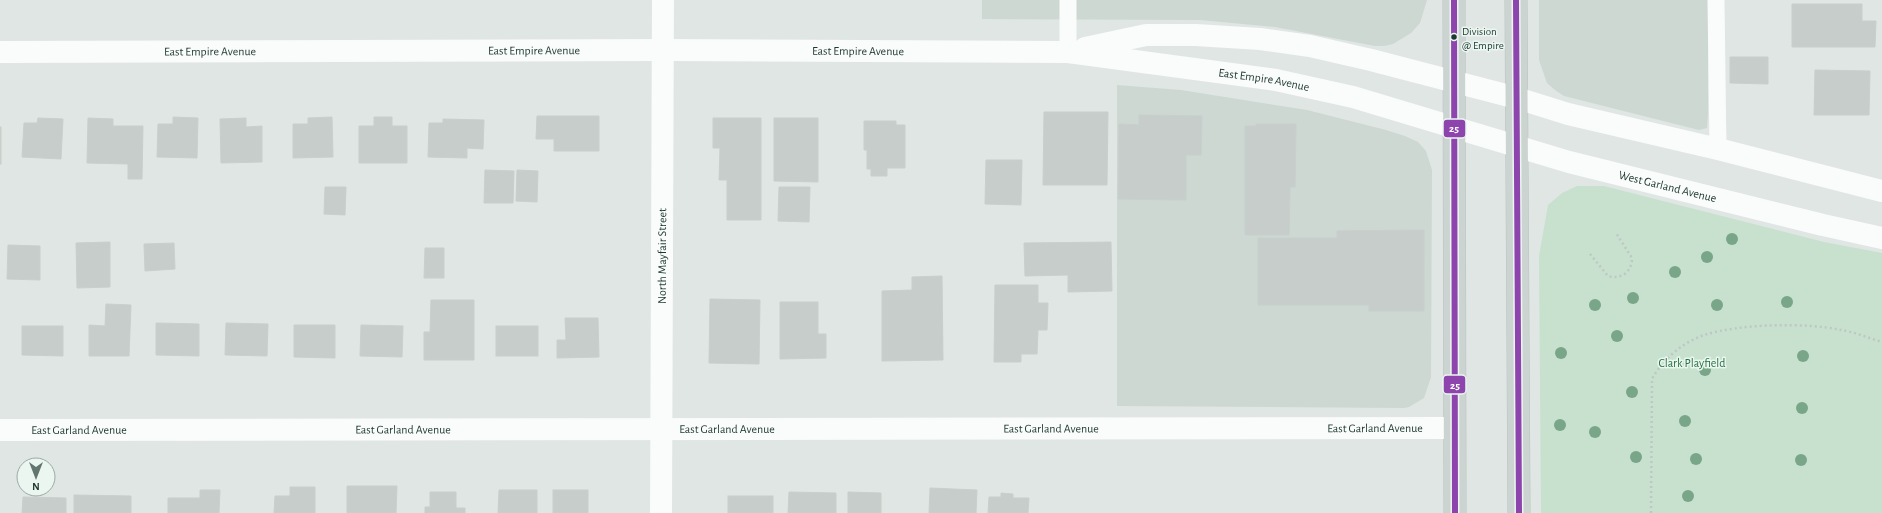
<svg xmlns="http://www.w3.org/2000/svg" width="1882" height="513" font-family="'Alegreya Sans',sans-serif">
<style>
.built{fill:#cdd8d3}
.green{fill:#c7e1ce}
.building{fill:#c6cdca;stroke:#c8cfcc}
.lines{fill:none;stroke-linecap:round;stroke-linejoin:round}
.primary-casing{stroke:#bac3c0;stroke-width:23}
.path{stroke:#bec7c4;stroke-width:2.5;stroke-dasharray:2 3;stroke-linecap:butt}
.service{stroke:#fafbfb;stroke-width:17}
.minor{stroke:#fafbfb;stroke-width:22}
.tertiary{stroke:#fafbfb;stroke-width:22}
.primary{stroke:#cbd4d1;stroke-width:22}
.bus-1-casing{stroke:#ecf6f1;stroke-width:9}
.bus-1{stroke:#8e44ad;stroke-width:6}
.tree{fill:#79a689}
.bus-dot{fill:#1d3930;stroke:#ecf6f1;stroke-width:1.5}
.labels{text-anchor:middle;dominant-baseline:central;stroke-width:3;stroke-linejoin:round;paint-order:stroke}
.bus-label{font-size:11px;fill:#1d3930;stroke:#ecf6f1;text-anchor:start}
.street-label{font-size:12px;fill:#1d3930;stroke:#ecf6f1}
.park-label{font-size:12px;fill:#25723f;stroke:#ecf6f1}
.line-badge{stroke:#ecf6f1;stroke-width:1.5}
.badge-label{font-size:11px;text-anchor:middle;font-weight:bold;fill:#fff}
</style>
<rect width="100%" height="100%" fill="#e0e6e3"/>
<g class="built">
<path d="M982 0H1427L1420 23 1411 33 1393 44 1384 46H1375L1275 27 1200 20 982 19Z"/>
<path d="M1539 0H1708V113L1707 128 1699 130 1564 96 1555 90 1547 83 1539 60Z"/>
<path d="M1117 85 1181 90 1307 110 1386 130 1405 136 1418 142 1426 151 1432 170 1431 377 1424 398 1409 407 1404 408 1117 406Z"/>
</g>
<path class="green" d="M1577 186H1604L1824 242 1882 253V513H1541L1539 256 1548 205 1562 193Z"/>
<g class="building">
<path d="M1792 4H1862V21H1876L1875 47H1792Z"/>
<path d="M1730 57H1768V84L1730 83Z"/>
<path d="M1815 70 1870 71 1869 115H1814Z"/>
<path d="M1044 112H1108L1107 185H1043Z"/>
<path d="M1139 115 1202 116 1201 155H1186V200L1118 199 1119 124 1139 125Z"/>
<path d="M537 116H599V151H554V139H536Z"/>
<path d="M173 117 198 118 197 158 157 157 158 124H173Z"/>
<path d="M332 117 333 157 293 158V124H308V118Z"/>
<path d="M374 117H392V126H407V163H359V126H374Z"/>
<path d="M38 118 63 119 61 159 22 157 24 123H37Z"/>
<path d="M88 118 113 119V126H143L142 179H128V164L87 163Z"/>
<path d="M246 118V127L262 126V162L221 163 220 119Z"/>
<path d="M713 118H761V220H727V180H719L720 148H713Z"/>
<path d="M774 118H818V182L774 181Z"/>
<path d="M443 119 484 120 483 149 467 148V158L428 157 429 123H443Z"/>
<path d="M864 121H896V125H905V168H887V176H871V169H867V150H864Z"/>
<path d="M1256 124H1296L1295 187H1290L1289 235H1245V126H1256Z"/>
<rect x="0" y="127" width="1" height="37"/>
<path d="M986 160H1022L1021 205 985 204Z"/>
<path d="M485 170 514 171 513 203H484Z"/>
<path d="M517 170 538 171 537 202 516 201Z"/>
<path d="M325 187H346L345 215 324 214Z"/>
<path d="M779 187H810L809 222 778 221Z"/>
<path d="M1424 230V311H1369V305H1258V238H1337V231Z"/>
<path d="M110 242V287L77 288 76 243Z"/>
<path d="M1111 242 1112 291 1068 292V275L1025 276 1024 243Z"/>
<path d="M174 243 175 269 145 271 144 244Z"/>
<path d="M8 245 40 246V280L7 279Z"/>
<path d="M425 248H444V278H424Z"/>
<path d="M942 276 943 360 882 361V291L912 290V277Z"/>
<path d="M995 285H1038V303H1048L1047 330H1038L1037 354H1021V362H994Z"/>
<path d="M710 299 760 300 759 364 709 363Z"/>
<path d="M431 300H474V360H424V332H430Z"/>
<path d="M780 302H818V334H826V358L780 359Z"/>
<path d="M106 304 131 305 129 356H89V325L105 326Z"/>
<path d="M565 318H598L599 357 557 358V340H566Z"/>
<path d="M156 323 199 324V356L156 355Z"/>
<path d="M226 323 268 324 267 356 225 355Z"/>
<path d="M294 325H335V358L294 357Z"/>
<path d="M361 325 403 326 402 357 360 356Z"/>
<path d="M22 326H63V356L22 355Z"/>
<rect x="496" y="326" width="42" height="30"/>
<path d="M347 486H397L396 513H347Z"/>
<path d="M290 487H315V513H274L275 496H290Z"/>
<path d="M930 488 977 490 976 513H929Z"/>
<path d="M200 490H220L219 513H168V498H200Z"/>
<path d="M499 490H537V513H498Z"/>
<rect x="553" y="490" width="35" height="23"/>
<path d="M430 492H456V508H465V513H425V507H430Z"/>
<path d="M789 492 836 493V513H788Z"/>
<path d="M848 492 881 493V513H848Z"/>
<path d="M1001 493 1013 494V498H1029L1028 513H988L989 497H1001Z"/>
<path d="M74 495 131 496V513H74Z"/>
<rect x="728" y="496" width="45" height="17"/>
<path d="M23 497 66 498V513H22Z"/>
</g>
<g class="lines">
<defs>
<g id="primary">
<path d="M1454 0 1455 513"/>
<path d="M1516 0 1519 513"/>
</g>
</defs>
<use href="#primary" class="primary-casing"/>
<g class="path">
<path d="M1590 254 1608 276C1621 280 1632 272 1632 258L1616 233"/>
<path d="M1651 513 1652 379C1663 359 1682 343 1704 335 1739 324 1805 322 1841 330 1855 332 1868 338 1882 342"/>
</g>
<g class="service">
<path d="M1716 0 1718 149"/>
<path d="M1068 52V0"/>
</g>
<g class="minor">
<path id="s1" d="M0 430 1454 428"/>
<path id="s2" d="M661 513 663 0"/>
</g>
<g class="tertiary">
<path d="M1085 48 1146 35H1196L1260 39 1310 46 1371 60 1517 98 1568 114 1718 149 1882 191"/>
<path id="s3" d="M0 52 664 50 1068 52 1276 80 1353 97 1569 162 1823 225 1882 238"/>
</g>
<use href="#primary" class="primary"/>
<defs>
<g id="bus-1">
<path d="M1454 0 1455 513"/>
<path d="M1516 0 1519 513"/>
</g>
</defs>
<use href="#bus-1" class="bus-1-casing"/>
<use href="#bus-1" class="bus-1"/>
</g>
<g class="tree">
<circle cx="1732" cy="239" r="6"/>
<circle cx="1707" cy="257" r="6"/>
<circle cx="1675" cy="272" r="6"/>
<circle cx="1633" cy="298" r="6"/>
<circle cx="1787" cy="302" r="6"/>
<circle cx="1595" cy="305" r="6"/>
<circle cx="1717" cy="305" r="6"/>
<circle cx="1617" cy="336" r="6"/>
<circle cx="1561" cy="353" r="6"/>
<circle cx="1803" cy="356" r="6"/>
<circle cx="1705" cy="370" r="6"/>
<circle cx="1632" cy="392" r="6"/>
<circle cx="1802" cy="408" r="6"/>
<circle cx="1685" cy="421" r="6"/>
<circle cx="1560" cy="425" r="6"/>
<circle cx="1595" cy="432" r="6"/>
<circle cx="1636" cy="457" r="6"/>
<circle cx="1696" cy="459" r="6"/>
<circle cx="1801" cy="460" r="6"/>
<circle cx="1688" cy="496" r="6"/>
</g>
<circle class="bus-dot" cx="1454" cy="37" r="3.5"/>
<g class="labels">
<g class="bus-label">
<text x="1462" y="31">Division<tspan x="1462" dy="14">@ Empire</tspan></text>
</g>
<g class="street-label">
<text stroke="none"><textPath href="#s3" startOffset="534">East Empire Avenue</textPath></text>
<text stroke="none"><textPath href="#s3" startOffset="858">East Empire Avenue</textPath></text>
<text stroke="none"><textPath href="#s3" startOffset="210">East Empire Avenue</textPath></text>
<text stroke="none"><textPath href="#s3" startOffset="1266">East Empire Avenue</textPath></text>
<text stroke="none"><textPath href="#s3" startOffset="1684">West Garland Avenue</textPath></text>
<text stroke="none"><textPath href="#s2" startOffset="257">North Mayfair Street</textPath></text>
<text stroke="none"><textPath href="#s1" startOffset="1051">East Garland Avenue</textPath></text>
<text stroke="none"><textPath href="#s1" startOffset="727">East Garland Avenue</textPath></text>
<text stroke="none"><textPath href="#s1" startOffset="1375">East Garland Avenue</textPath></text>
<text stroke="none"><textPath href="#s1" startOffset="403">East Garland Avenue</textPath></text>
<text stroke="none"><textPath href="#s1" startOffset="79">East Garland Avenue</textPath></text>
</g>
<g class="park-label">
<text x="1692" y="363">Clark Playfield</text>
</g>
</g>
<g class="line-badge">
<rect x="1443" y="119" width="23" height="19" rx="4" fill="#8e44ad"/>
<rect x="1443" y="375" width="23" height="19" rx="4" fill="#8e44ad"/>
</g>
<g class="badge-label">
<text x="1454" y="132">25</text>
<text x="1455" y="389">25</text>
</g>
<g transform="translate(36 477) rotate(180)"><circle r="19" fill="#ecf6f1" stroke="#99aaa4"/>
<path d="M0-3L7 15L0 10L-7 15Z" fill="#61766f"/>
<text y="-6" font-size="11" font-weight="bold" text-anchor="middle" fill="#1d3930">N</text>
</g>
</svg>
